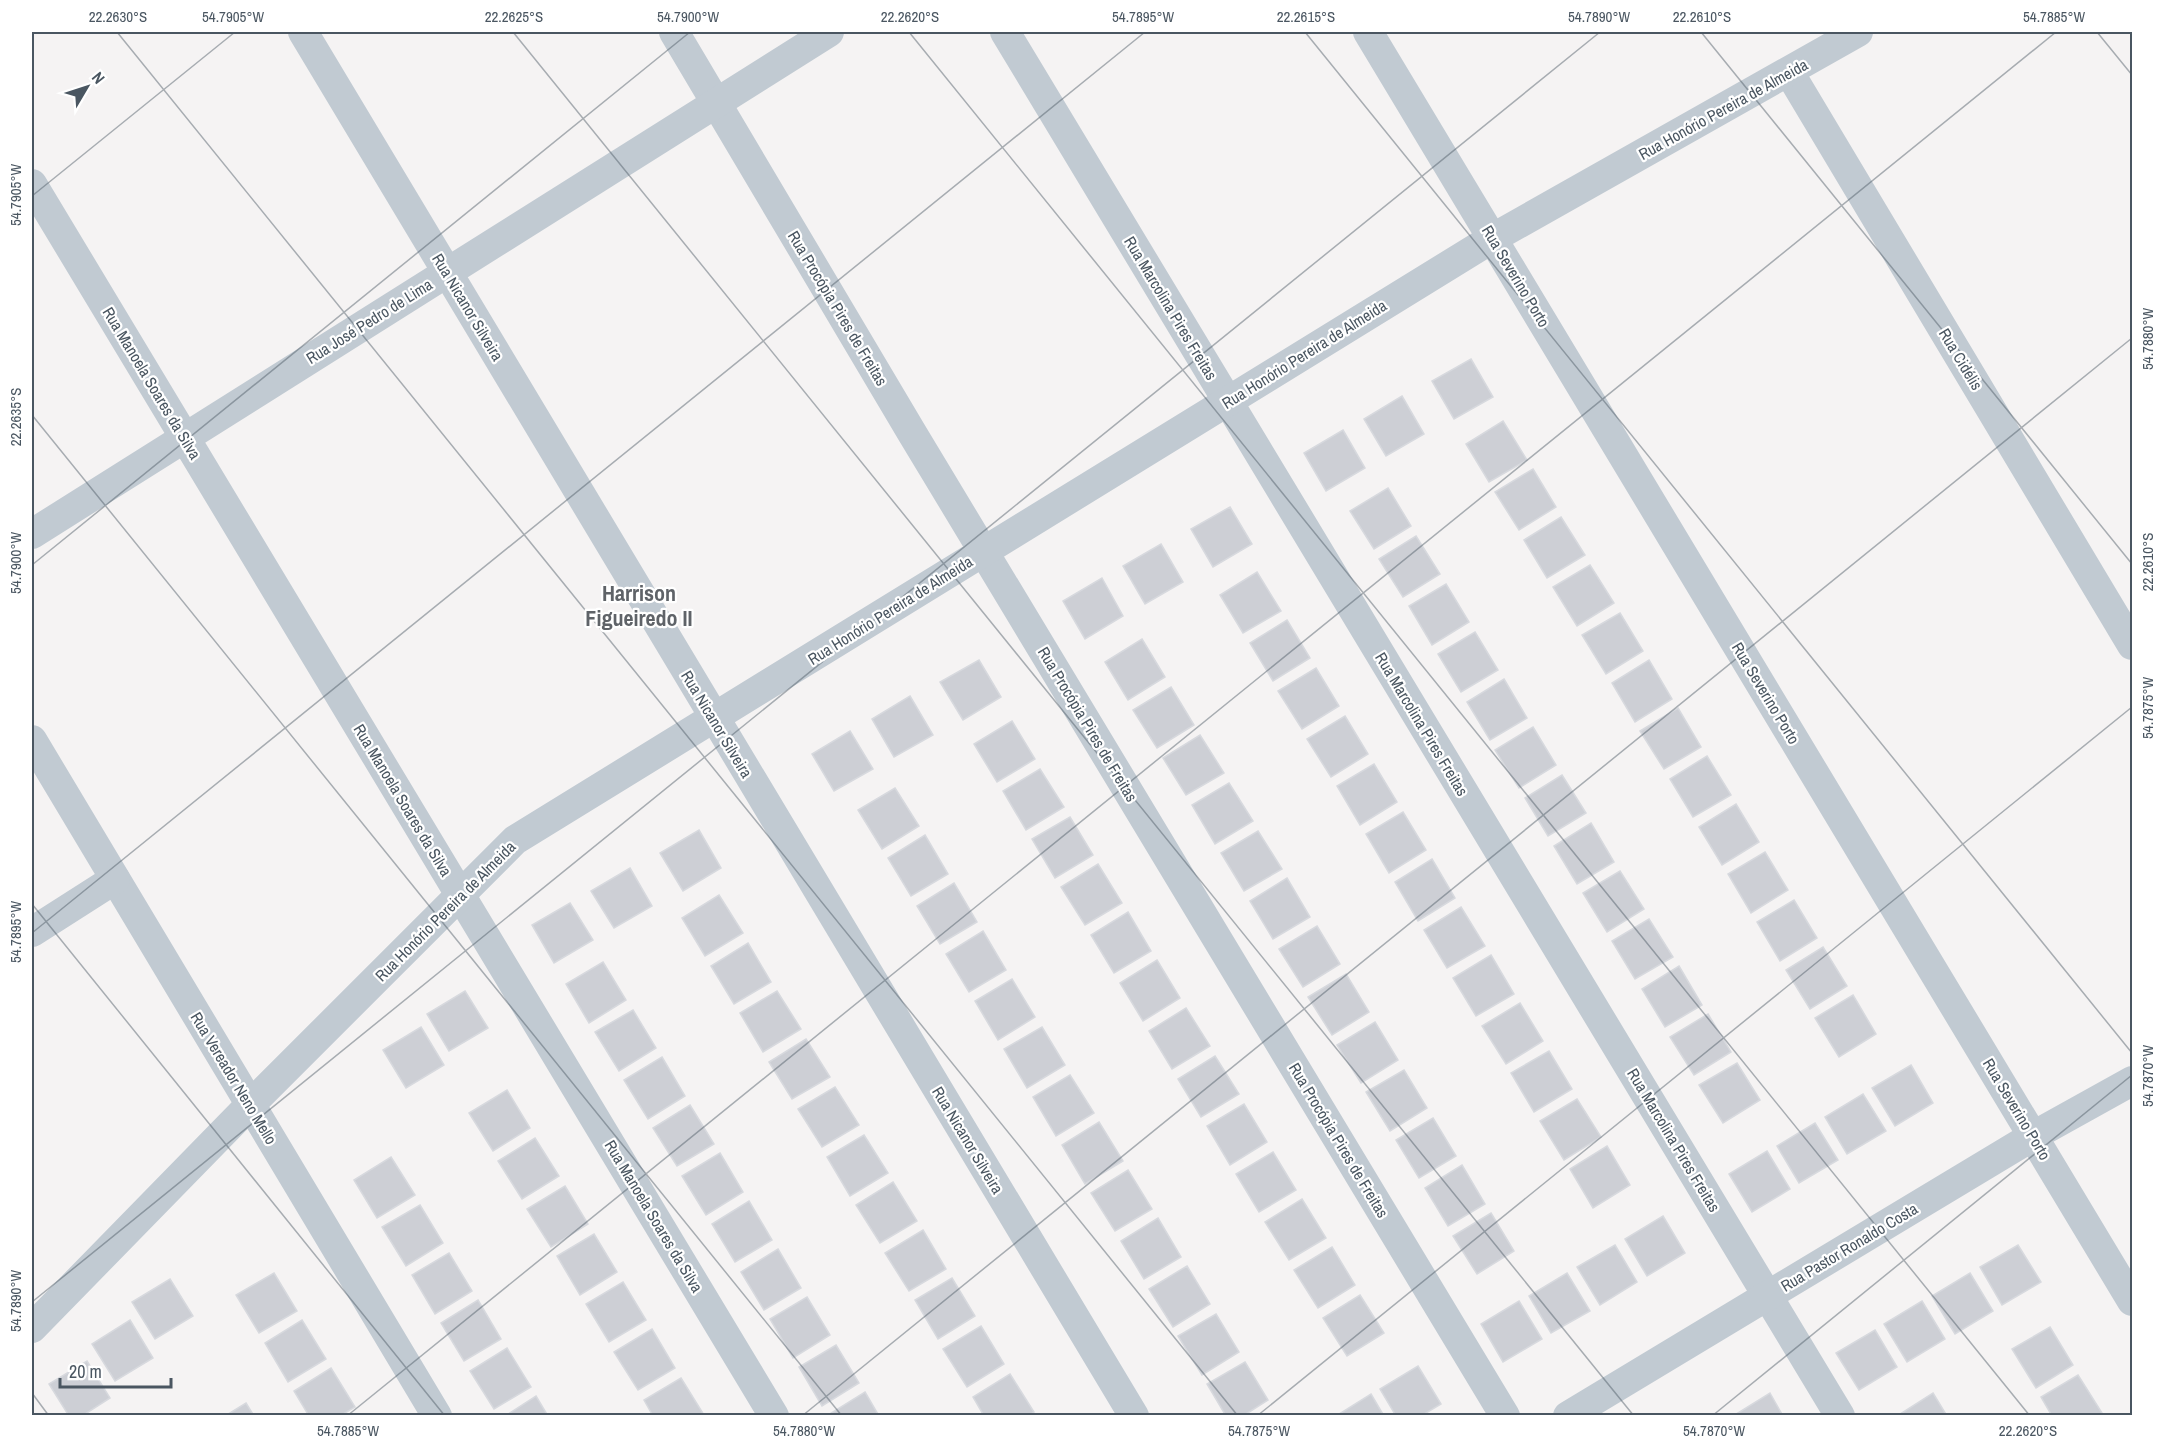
<svg xmlns="http://www.w3.org/2000/svg" width="2164" height="1447" font-family="'Archivo Narrow',sans-serif">
<style>
.building{fill:#cdcfd5;stroke:#d7d9de;stroke-width:1.5}
.lines{fill:none;stroke-linecap:round;stroke-linejoin:round}
.minor{stroke:#c1cad2;stroke-width:30}
.ticks{fill:none;stroke:#4a5661;stroke-width:1.5;stroke-opacity:0.45}
.labels{text-anchor:middle;dominant-baseline:central;stroke-width:4.5;stroke-linejoin:round;paint-order:stroke}
.street-label{font-size:16px;fill:#4a5661;stroke:#fff}
.district-label{font-size:22px;font-weight:bold;fill:#5f6368;stroke:#fff}
.neatline{fill:none;stroke:#4a5661;stroke-width:2}
.ticks-label{font-size:15px;text-anchor:middle;fill:#4a5661}
</style>
<rect width="100%" height="100%" fill="#f5f3f3"/>
<g class="building">
<path d="M1471 359 1493 397 1454 419 1432 381Z"/>
<path d="M1402 396 1424 434 1386 456 1364 419Z"/>
<path d="M1503 421 1527 460 1489 482 1466 444Z"/>
<path d="M1343 430 1365 468 1326 491 1304 453Z"/>
<path d="M1533 469 1556 507 1519 530 1495 492Z"/>
<path d="M1388 488 1411 526 1374 549 1350 511Z"/>
<path d="M1230 507 1252 544 1213 567 1191 529Z"/>
<path d="M1561 517 1585 555 1547 578 1524 540Z"/>
<path d="M1416 536 1440 574 1403 597 1379 559Z"/>
<path d="M1161 544 1183 582 1145 604 1123 566Z"/>
<path d="M1590 565 1614 603 1577 626 1553 587Z"/>
<path d="M1257 572 1281 611 1243 633 1220 595Z"/>
<path d="M1102 578 1123 616 1085 639 1063 601Z"/>
<path d="M1446 584 1469 622 1432 645 1409 606Z"/>
<path d="M1620 613 1643 651 1606 674 1582 635Z"/>
<path d="M1287 620 1310 658 1273 681 1250 643Z"/>
<path d="M1475 632 1498 670 1461 692 1438 654Z"/>
<path d="M1142 639 1165 677 1128 700 1105 662Z"/>
<path d="M979 660 1001 697 963 720 940 682Z"/>
<path d="M1649 660 1672 699 1635 722 1612 683Z"/>
<path d="M1316 668 1339 706 1302 729 1278 691Z"/>
<path d="M1504 679 1527 718 1490 740 1467 702Z"/>
<path d="M1171 687 1194 725 1157 748 1133 710Z"/>
<path d="M910 696 933 735 894 757 872 719Z"/>
<path d="M1678 708 1701 747 1664 769 1640 731Z"/>
<path d="M1345 716 1368 754 1331 777 1307 739Z"/>
<path d="M1012 721 1035 759 997 782 974 744Z"/>
<path d="M1533 727 1556 765 1519 788 1495 750Z"/>
<path d="M850 731 873 769 834 791 812 754Z"/>
<path d="M1200 735 1224 773 1186 795 1163 758Z"/>
<path d="M1707 756 1731 795 1693 817 1670 779Z"/>
<path d="M1374 764 1397 802 1360 825 1337 786Z"/>
<path d="M1040 769 1064 807 1026 830 1003 791Z"/>
<path d="M1562 775 1586 813 1548 836 1525 798Z"/>
<path d="M1229 783 1253 821 1215 844 1192 805Z"/>
<path d="M895 788 919 826 882 849 858 810Z"/>
<path d="M1736 804 1759 842 1722 865 1699 827Z"/>
<path d="M1403 812 1426 850 1389 873 1366 834Z"/>
<path d="M1070 817 1093 855 1055 878 1032 839Z"/>
<path d="M1591 823 1614 862 1577 884 1554 846Z"/>
<path d="M699 830 721 868 683 891 660 853Z"/>
<path d="M1258 831 1282 869 1244 891 1221 853Z"/>
<path d="M925 835 948 874 911 896 888 858Z"/>
<path d="M1765 852 1788 890 1751 913 1728 874Z"/>
<path d="M1432 859 1455 898 1418 921 1395 882Z"/>
<path d="M1098 864 1122 903 1085 925 1061 887Z"/>
<path d="M630 868 652 906 614 928 591 891Z"/>
<path d="M1620 871 1644 909 1607 932 1583 893Z"/>
<path d="M1287 878 1310 917 1273 939 1250 901Z"/>
<path d="M954 883 977 922 940 944 917 906Z"/>
<path d="M719 895 743 933 705 956 682 918Z"/>
<path d="M1794 900 1817 938 1780 961 1757 922Z"/>
<path d="M570 903 593 940 554 963 532 925Z"/>
<path d="M1461 907 1485 946 1447 968 1424 930Z"/>
<path d="M1128 912 1151 951 1114 973 1091 935Z"/>
<path d="M1649 919 1673 957 1635 979 1612 941Z"/>
<path d="M1317 926 1340 964 1303 987 1279 949Z"/>
<path d="M983 931 1006 970 969 992 946 954Z"/>
<path d="M748 943 771 982 734 1004 711 966Z"/>
<path d="M1823 947 1847 986 1810 1009 1786 970Z"/>
<path d="M1491 955 1514 994 1476 1016 1453 978Z"/>
<path d="M1157 960 1180 998 1143 1021 1120 983Z"/>
<path d="M603 962 626 1000 589 1023 566 984Z"/>
<path d="M1679 966 1702 1005 1665 1027 1642 989Z"/>
<path d="M1346 974 1369 1012 1332 1035 1308 997Z"/>
<path d="M1012 979 1035 1017 998 1040 975 1001Z"/>
<path d="M465 991 488 1028 449 1051 427 1014Z"/>
<path d="M777 991 801 1029 763 1052 740 1013Z"/>
<path d="M1853 995 1876 1034 1839 1057 1815 1018Z"/>
<path d="M1520 1003 1543 1041 1506 1064 1482 1026Z"/>
<path d="M1186 1008 1210 1046 1172 1069 1149 1031Z"/>
<path d="M633 1010 656 1048 619 1071 595 1032Z"/>
<path d="M1708 1014 1731 1052 1694 1075 1670 1037Z"/>
<path d="M1375 1022 1398 1060 1361 1083 1337 1045Z"/>
<path d="M421 1027 444 1065 406 1088 383 1050Z"/>
<path d="M1042 1027 1065 1065 1027 1088 1004 1049Z"/>
<path d="M806 1039 830 1077 792 1099 769 1062Z"/>
<path d="M1549 1051 1572 1089 1534 1112 1511 1073Z"/>
<path d="M1215 1056 1239 1094 1201 1117 1178 1079Z"/>
<path d="M662 1057 685 1096 648 1119 624 1080Z"/>
<path d="M1737 1063 1760 1100 1723 1123 1699 1085Z"/>
<path d="M1911 1065 1933 1103 1895 1126 1872 1088Z"/>
<path d="M1404 1070 1427 1108 1390 1131 1366 1092Z"/>
<path d="M1070 1075 1094 1113 1056 1136 1033 1097Z"/>
<path d="M835 1087 859 1125 822 1147 798 1109Z"/>
<path d="M507 1090 530 1128 493 1151 469 1113Z"/>
<path d="M1863 1094 1886 1131 1847 1154 1825 1117Z"/>
<path d="M1577 1099 1601 1137 1564 1160 1540 1121Z"/>
<path d="M1244 1104 1267 1142 1230 1165 1207 1126Z"/>
<path d="M690 1105 714 1144 677 1166 653 1128Z"/>
<path d="M1433 1118 1456 1156 1419 1178 1396 1140Z"/>
<path d="M1099 1122 1123 1161 1085 1184 1062 1145Z"/>
<path d="M1815 1123 1838 1160 1799 1183 1777 1146Z"/>
<path d="M864 1135 888 1173 850 1196 827 1157Z"/>
<path d="M535 1138 559 1176 522 1199 498 1161Z"/>
<path d="M1607 1146 1630 1185 1593 1208 1570 1169Z"/>
<path d="M1767 1151 1790 1189 1752 1212 1729 1174Z"/>
<path d="M1273 1152 1296 1190 1259 1212 1236 1174Z"/>
<path d="M720 1153 743 1192 706 1215 682 1176Z"/>
<path d="M391 1157 415 1195 377 1218 354 1180Z"/>
<path d="M1462 1165 1485 1204 1448 1226 1425 1188Z"/>
<path d="M1128 1170 1152 1209 1115 1231 1091 1193Z"/>
<path d="M893 1182 917 1221 880 1243 856 1205Z"/>
<path d="M565 1186 588 1224 551 1247 527 1209Z"/>
<path d="M1302 1199 1326 1238 1289 1260 1265 1222Z"/>
<path d="M749 1201 772 1240 735 1262 712 1224Z"/>
<path d="M420 1205 443 1243 406 1266 382 1227Z"/>
<path d="M1491 1213 1514 1251 1477 1274 1453 1236Z"/>
<path d="M1663 1216 1685 1253 1647 1276 1625 1239Z"/>
<path d="M1158 1218 1181 1257 1144 1279 1121 1241Z"/>
<path d="M923 1230 946 1269 909 1291 885 1253Z"/>
<path d="M594 1234 617 1272 580 1295 557 1256Z"/>
<path d="M1615 1245 1637 1282 1600 1305 1577 1267Z"/>
<path d="M2018 1245 2041 1282 2002 1305 1980 1267Z"/>
<path d="M1332 1247 1355 1285 1318 1308 1294 1270Z"/>
<path d="M778 1249 801 1288 764 1310 741 1272Z"/>
<path d="M449 1253 472 1291 435 1314 412 1275Z"/>
<path d="M1187 1266 1210 1304 1173 1327 1149 1289Z"/>
<path d="M274 1273 297 1311 259 1333 236 1295Z"/>
<path d="M1567 1273 1590 1311 1551 1333 1529 1296Z"/>
<path d="M1970 1273 1993 1311 1955 1334 1932 1296Z"/>
<path d="M952 1278 975 1316 938 1339 915 1300Z"/>
<path d="M170 1279 193 1316 155 1339 132 1302Z"/>
<path d="M623 1282 646 1320 609 1342 586 1304Z"/>
<path d="M1360 1295 1384 1333 1347 1356 1323 1318Z"/>
<path d="M807 1297 830 1335 793 1358 770 1319Z"/>
<path d="M478 1300 501 1339 464 1361 441 1323Z"/>
<path d="M1519 1301 1542 1339 1503 1362 1481 1324Z"/>
<path d="M1922 1301 1945 1339 1907 1362 1884 1324Z"/>
<path d="M1216 1314 1239 1352 1202 1375 1178 1336Z"/>
<path d="M130 1320 153 1358 115 1381 92 1344Z"/>
<path d="M302 1320 326 1359 288 1382 265 1343Z"/>
<path d="M981 1326 1004 1364 967 1387 943 1349Z"/>
<path d="M2050 1327 2073 1365 2036 1388 2012 1349Z"/>
<path d="M652 1329 675 1368 638 1390 614 1352Z"/>
<path d="M1875 1330 1897 1367 1859 1390 1836 1353Z"/>
<path d="M836 1345 859 1383 822 1406 799 1367Z"/>
<path d="M507 1348 531 1387 494 1409 470 1371Z"/>
<path d="M87 1361 110 1398 82 1416H69L49 1384Z"/>
<path d="M1245 1362 1268 1400 1243 1416H1226L1207 1384Z"/>
<path d="M1418 1366 1441 1404 1421 1416H1396L1380 1389Z"/>
<path d="M331 1368 355 1407 340 1416H309L294 1391Z"/>
<path d="M1010 1374 1034 1412 1028 1416H984L973 1397Z"/>
<path d="M2078 1375 2102 1413 2097 1416H2052L2041 1397Z"/>
<path d="M681 1378 704 1415 653 1416 644 1400Z"/>
<path d="M865 1392 879 1416 828 1415Z"/>
<path d="M1770 1393 1783 1416H1733Z"/>
<path d="M1933 1393 1947 1416H1897Z"/>
<path d="M1371 1394 1384 1416H1336Z"/>
<path d="M536 1396 548 1416H505Z"/>
<path d="M246 1403 254 1416H225Z"/>
</g>
<g class="lines">
<g class="minor">
<path d="M303 32 1134 1416"/>
<path d="M674 32 912 433 1505 1416"/>
<path d="M1005 32 1840 1416"/>
<path d="M1368 32 2132 1301"/>
<path d="M1789 72 2132 645"/>
<path d="M32 184 774 1416"/>
<path d="M32 534 829 32"/>
<path d="M32 740 437 1416"/>
<path d="M32 932 115 879"/>
<path d="M32 1328 250 1105 515 840 1493 238 1858 32"/>
<path d="M1568 1416 2033 1136 2132 1081"/>
</g>
</g>
<path class="ticks" d="M117 32 1238 1416M513 32 1634 1416M909 32 2030 1416M1305 32 2132 1053M1701 32 2132 564M2097 32 2132 75M32 196 235 32M32 415 842 1416M32 565 690 32M32 904 445 1416M32 933 1145 32M32 1302 1600 32M32 1393 49 1416M347 1416 2056 32M802 1416 2132 338M1257 1416 2132 707M1712 1416 2132 1075"/>
<g class="labels">
<g class="street-label">
<text transform="translate(1723 109) rotate(-29)">Rua Honório Pereira de Almeida</text>
<text transform="translate(1516 276) rotate(59)">Rua Severino Porto</text>
<text transform="translate(468 307) rotate(59)">Rua Nicanor Silveira</text>
<text transform="translate(838 308) rotate(59)">Rua Procópia Pires de Freitas</text>
<text transform="translate(1171 308) rotate(59)">Rua Marcolina Pires Freitas</text>
<text transform="translate(369 321) rotate(-32)">Rua José Pedro de Lima</text>
<text transform="translate(1304 354) rotate(-32)">Rua Honório Pereira de Almeida</text>
<text transform="translate(1961 359) rotate(59)">Rua Cidélis</text>
<text transform="translate(152 383) rotate(59)">Rua Manoela Soares da Silva</text>
<text transform="translate(890 610) rotate(-32)">Rua Honório Pereira de Almeida</text>
<text transform="translate(1766 693) rotate(59)">Rua Severino Porto</text>
<text transform="translate(717 724) rotate(59)">Rua Nicanor Silveira</text>
<text transform="translate(1088 724) rotate(59)">Rua Procópia Pires de Freitas</text>
<text transform="translate(1422 724) rotate(59)">Rua Marcolina Pires Freitas</text>
<text transform="translate(403 800) rotate(59)">Rua Manoela Soares da Silva</text>
<text transform="translate(445 911) rotate(-45)">Rua Honório Pereira de Almeida</text>
<text transform="translate(234 1078) rotate(59)">Rua Vereador Neno Mello</text>
<text transform="translate(2017 1109) rotate(59)">Rua Severino Porto</text>
<text transform="translate(968 1140) rotate(59)">Rua Nicanor Silveira</text>
<text transform="translate(1339 1140) rotate(59)">Rua Procópia Pires de Freitas</text>
<text transform="translate(1674 1140) rotate(59)">Rua Marcolina Pires Freitas</text>
<text transform="translate(654 1216) rotate(59)">Rua Manoela Soares da Silva</text>
<text transform="translate(1849 1247) rotate(-31)">Rua Pastor Ronaldo Costa</text>
</g>
<g class="district-label">
<text x="639" y="593">Harrison<tspan x="639" dy="25">Figueiredo II</tspan></text>
</g>
</g>
<rect width="2164" height="1447" fill="none" stroke="#ffffff" stroke-width="66"/>
<g transform="translate(87 87) rotate(51)" stroke="#ffffff" stroke-width="4.5" paint-order="stroke">
<path d="M0-4.5L10 22L0 15L-10 22Z" fill="#4a5661"/>
<text y="-9" font-size="16" font-weight="bold" text-anchor="middle" fill="#4a5661">N</text>
</g>
<path d="M60 1378v9h111v-9" fill="none" stroke="#4a5661" stroke-width="3"/>
<text x="69" y="1378" font-size="18" fill="#4a5661" stroke="#ffffff" stroke-width="4.5" paint-order="stroke">20 m</text>
<rect x="33" y="33" width="2098" height="1381" class="neatline"/>
<g class="ticks-label">
<text x="118" y="22">22.2630°S</text>
<text x="233" y="22">54.7905°W</text>
<text x="514" y="22">22.2625°S</text>
<text x="688" y="22">54.7900°W</text>
<text x="910" y="22">22.2620°S</text>
<text x="1143" y="22">54.7895°W</text>
<text x="1306" y="22">22.2615°S</text>
<text x="1599" y="22">54.7890°W</text>
<text x="1702" y="22">22.2610°S</text>
<text x="2054" y="22">54.7885°W</text>
<text transform="translate(16 195) rotate(-90)" y="5">54.7905°W</text>
<text transform="translate(2148 339) rotate(-90)" y="5">54.7880°W</text>
<text transform="translate(16 417) rotate(-90)" y="5">22.2635°S</text>
<text transform="translate(2148 562) rotate(-90)" y="5">22.2610°S</text>
<text transform="translate(16 563) rotate(-90)" y="5">54.7900°W</text>
<text transform="translate(2148 708) rotate(-90)" y="5">54.7875°W</text>
<text transform="translate(16 932) rotate(-90)" y="5">54.7895°W</text>
<text transform="translate(2148 1076) rotate(-90)" y="5">54.7870°W</text>
<text transform="translate(16 1301) rotate(-90)" y="5">54.7890°W</text>
<text x="348" y="1436">54.7885°W</text>
<text x="804" y="1436">54.7880°W</text>
<text x="1259" y="1436">54.7875°W</text>
<text x="1714" y="1436">54.7870°W</text>
<text x="2028" y="1436">22.2620°S</text>
</g>
</svg>
